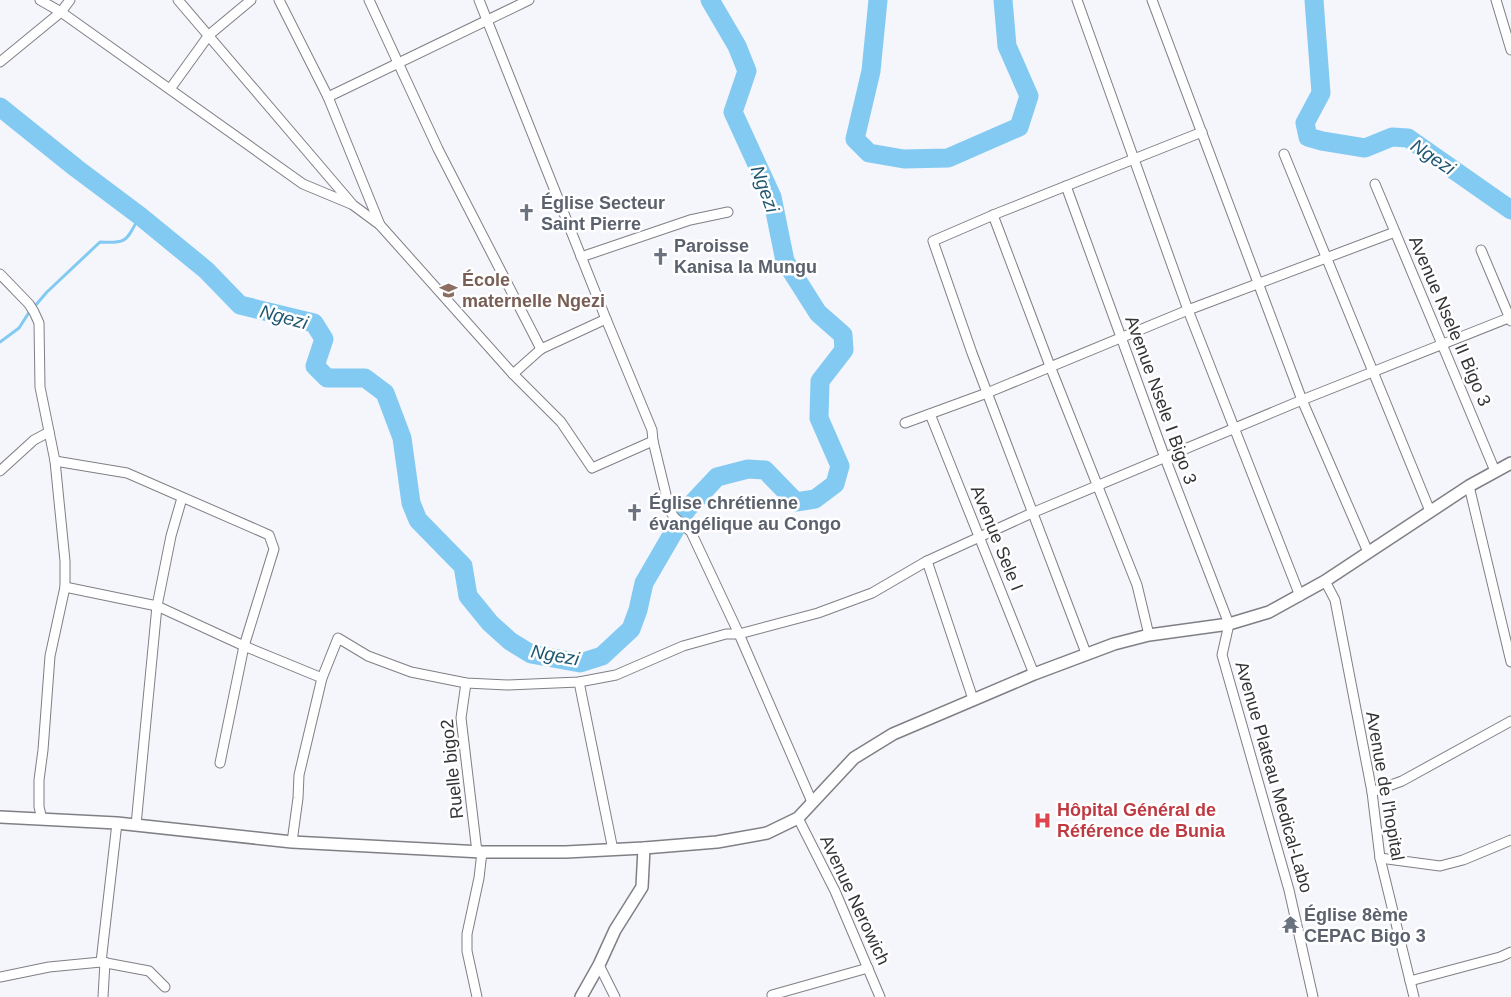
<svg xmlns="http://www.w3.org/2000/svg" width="1511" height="997" font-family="Arial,sans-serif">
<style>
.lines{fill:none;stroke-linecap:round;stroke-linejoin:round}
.stream{stroke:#82caf2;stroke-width:3}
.river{stroke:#82caf2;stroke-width:19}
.minor-casing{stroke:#7f7f85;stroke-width:11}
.tertiary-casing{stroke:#7f7f85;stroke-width:14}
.minor{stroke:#fff;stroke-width:9}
.tertiary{stroke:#fff;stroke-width:11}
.labels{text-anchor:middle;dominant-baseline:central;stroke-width:5;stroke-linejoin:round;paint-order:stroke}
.worship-label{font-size:18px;font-weight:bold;fill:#5b616d;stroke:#fff;text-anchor:start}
.education-label{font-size:18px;font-weight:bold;fill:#785e54;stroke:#fff;text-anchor:start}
.street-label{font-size:18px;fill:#343437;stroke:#fff}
.health-label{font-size:18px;font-weight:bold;fill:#be3a42;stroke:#fff;text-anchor:start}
.water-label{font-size:19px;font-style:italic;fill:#1f5772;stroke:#fff}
</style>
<rect width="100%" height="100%" fill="#f5f5fc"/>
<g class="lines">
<path class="stream" d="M0 342 19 328 28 314 47 292 100 242C130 244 126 239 140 216"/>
<g class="river">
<path d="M878 0 871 71 855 139 869 153 904 159 948 158 1019 127 1029 96 1007 46 1003 0"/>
<path d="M1314 0 1321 93 1305 123 1308 137 1322 141 1365 148 1392 137 1408 138 1511 210"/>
<path d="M0 107 76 168 140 216 206 270 240 305 314 323 324 339 315 366 327 378H365L385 393 402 438 411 503 418 520 463 566 468 596 490 623 510 641 531 654 580 663 602 656 631 629 638 610 644 583 687 509 717 477 748 469 765 470 796 502 815 499 835 484 840 466 819 418 820 381 844 350 843 335 818 313 785 261 772 197 733 112 747 71 737 46 710 0"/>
</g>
<defs>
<g id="minor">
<path d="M40 0 61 12 303 184 351 204"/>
<path d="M178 0 353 205 380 225 513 374 561 422 592 468 653 441"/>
<path d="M279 0 328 97 380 225"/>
<path d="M369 0 438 149 541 349"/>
<path d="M479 0 606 319 652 430 653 441 670 511 674 517 691 532 739 634 812 802"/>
<path d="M1077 0 1188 310 1300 596"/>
<path d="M1152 0 1302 400 1368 552"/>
<path d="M1496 0 1511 50"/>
<path d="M0 62 61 12 70 0"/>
<path d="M170 89 209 35 251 0"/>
<path d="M328 97 529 0"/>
<path d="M1284 154 1430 511"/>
<path d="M1375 184 1495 471"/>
<path d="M1066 186 1165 458 1229 624 1222 655 1289 890 1313 997"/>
<path d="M993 215 1050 366 1137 585 1149 635"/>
<path d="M1481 250 1511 321"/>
<path d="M581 257 690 220 728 212"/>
<path d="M0 274 29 304 34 312 39 323 40 387 55 461 65 561V587L50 656 43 750 39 780V807L42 819"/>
<path d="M513 374 541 349 606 319"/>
<path d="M930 414 1034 674"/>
<path d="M905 423 987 393 1188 310 1395 232"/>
<path d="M55 461 127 473 269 535 274 549 244 646 220 763"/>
<path d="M0 471 34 440 49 432"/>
<path d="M1469 486 1511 662"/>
<path d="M927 561 973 699"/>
<path d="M1325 581 1335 600 1372 792 1380 858 1414 997"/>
<path d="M65 587 157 606 244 646 322 678"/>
<path d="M1086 653 972 353 933 241 998 213 1202 132"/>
<path d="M579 682 613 850"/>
<path d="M466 683 461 718 477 852"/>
<path d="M1372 792 1402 781 1511 721"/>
<path d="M798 818 835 891 880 997"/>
<path d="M136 825 157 606 171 536 182 498"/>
<path d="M292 842 298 798 299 775 322 678 338 638 368 656 411 672 466 683 507 685 579 682 616 675 683 646 726 634H739L818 613 872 593 927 561 1032 513 1302 400 1511 317"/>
<path d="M1380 858 1440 866 1463 860 1511 840"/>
<path d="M101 962 117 823"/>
<path d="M599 965 615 997"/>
<path d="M0 977 49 967 101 962 149 971 165 987"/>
<path d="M1410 981 1500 957 1511 952"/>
<path d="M772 995 868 968"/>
<path d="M103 997 105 962"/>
<path d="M477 997 467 951V934L479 878 482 852"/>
</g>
<g id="tertiary">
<path d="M0 817 117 823 292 842 482 852H566L644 848 717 842 767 833 798 818 854 758 893 734 1034 674 1114 644 1149 635 1229 624 1269 612 1325 581 1469 486 1511 463"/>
<path d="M581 997 599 965 615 930 642 887 644 848"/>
</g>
</defs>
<use href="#minor" class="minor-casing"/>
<use href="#tertiary" class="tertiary-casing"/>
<use href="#minor" class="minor"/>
<use href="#tertiary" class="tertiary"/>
</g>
<defs>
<symbol id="church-bare" viewBox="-9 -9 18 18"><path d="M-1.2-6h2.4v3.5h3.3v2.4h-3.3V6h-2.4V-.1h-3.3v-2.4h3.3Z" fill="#6b7280" stroke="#fff" stroke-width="2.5" paint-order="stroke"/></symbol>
<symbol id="school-bare" viewBox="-9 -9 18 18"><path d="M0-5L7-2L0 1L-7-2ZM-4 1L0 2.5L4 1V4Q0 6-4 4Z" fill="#8d6e63" stroke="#fff" stroke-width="2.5" paint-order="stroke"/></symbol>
<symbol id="hospital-bare" viewBox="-9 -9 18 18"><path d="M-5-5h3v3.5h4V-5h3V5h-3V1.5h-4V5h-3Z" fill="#e0444e" stroke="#fff" stroke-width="2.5" paint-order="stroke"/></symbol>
<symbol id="temple-bare" viewBox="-9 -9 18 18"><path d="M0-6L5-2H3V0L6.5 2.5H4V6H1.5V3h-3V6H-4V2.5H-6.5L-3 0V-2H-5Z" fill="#6b7280" stroke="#fff" stroke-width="2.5" paint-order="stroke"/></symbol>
</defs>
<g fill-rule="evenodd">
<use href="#church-bare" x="514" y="200" width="25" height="25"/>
<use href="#church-bare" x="648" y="244" width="25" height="25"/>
<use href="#school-bare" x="436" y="278" width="25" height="25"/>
<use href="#church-bare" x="622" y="500" width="25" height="25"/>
<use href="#hospital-bare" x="1030" y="808" width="25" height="25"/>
<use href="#temple-bare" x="1278" y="912" width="25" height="25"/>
</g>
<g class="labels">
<g class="worship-label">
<text x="541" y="203">Église Secteur<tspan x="541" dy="21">Saint Pierre</tspan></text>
<text x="674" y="246">Paroisse<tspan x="674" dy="21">Kanisa la Mungu</tspan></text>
<text x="649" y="503">Église chrétienne<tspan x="649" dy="21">évangélique au Congo</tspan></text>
<text x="1304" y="915">Église 8ème<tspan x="1304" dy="21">CEPAC Bigo 3</tspan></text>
</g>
<g class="education-label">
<text x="462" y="280">École<tspan x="462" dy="21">maternelle Ngezi</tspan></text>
</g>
<g class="street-label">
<text transform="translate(1450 321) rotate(67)">Avenue Nsele II Bigo 3</text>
<text transform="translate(1161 400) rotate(70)">Avenue Nsele I Bigo 3</text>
<text transform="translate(997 538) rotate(68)">Avenue Sele I</text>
<text transform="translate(452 769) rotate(-96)">Ruelle bigo2</text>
<text transform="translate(1274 777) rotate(74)">Avenue Plateau Medical-Labo</text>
<text transform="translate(1385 786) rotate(80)">Avenue de l'hopital</text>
<text transform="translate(855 900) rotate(65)">Avenue Nerowich</text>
</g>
<g class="health-label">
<text x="1057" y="810">Hôpital Général de<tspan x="1057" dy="21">Référence de Bunia</tspan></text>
</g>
<g class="water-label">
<text transform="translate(1433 157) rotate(34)">Ngezi</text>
<text transform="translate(765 189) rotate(70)">Ngezi</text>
<text transform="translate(284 317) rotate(15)">Ngezi</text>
<text transform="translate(555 655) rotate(10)">Ngezi</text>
</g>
</g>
</svg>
